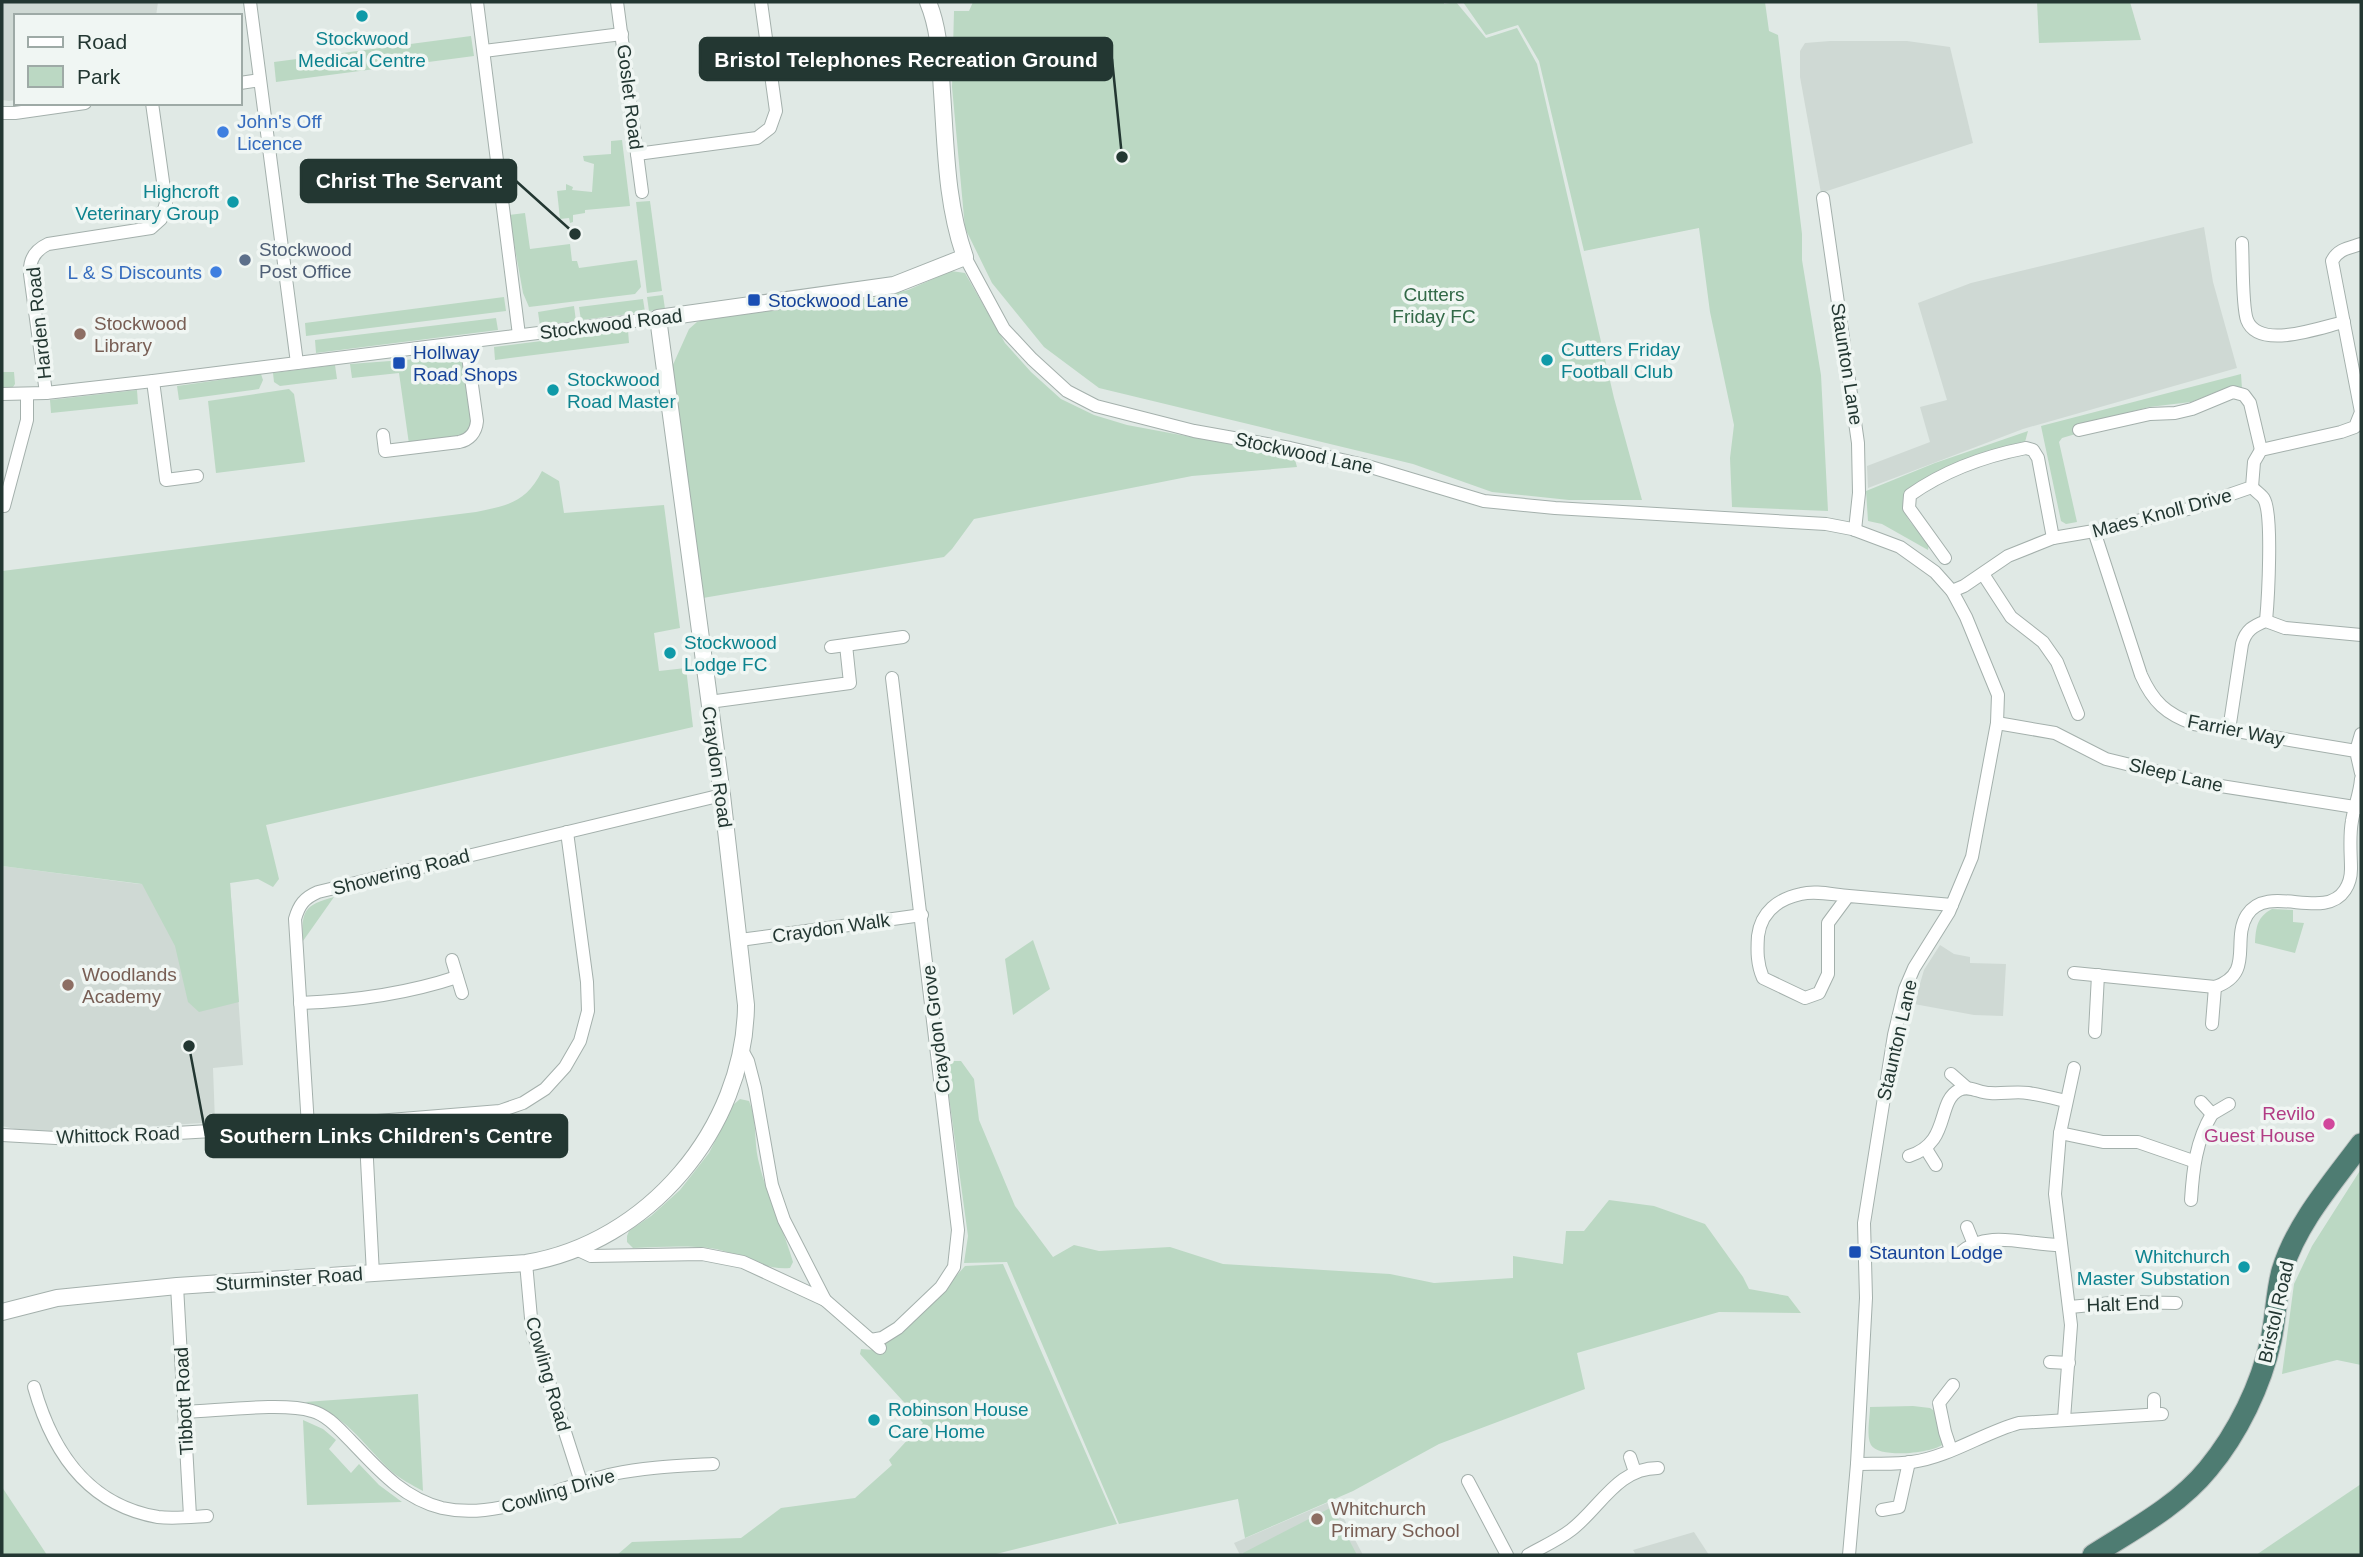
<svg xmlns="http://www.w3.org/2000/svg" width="2363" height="1557" font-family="Arial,sans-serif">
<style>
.built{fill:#cfd9d4}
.green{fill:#bbd8c3}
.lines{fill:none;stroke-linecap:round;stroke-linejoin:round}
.minor-casing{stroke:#a4b0ac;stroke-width:14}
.tertiary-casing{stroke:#a4b0ac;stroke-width:18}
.trunk-casing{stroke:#bdc3c2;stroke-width:23}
.minor{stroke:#fff;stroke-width:12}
.tertiary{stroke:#fff;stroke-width:16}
.trunk{stroke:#4e7c72;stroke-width:21}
.culture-dot{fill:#0f9aa8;stroke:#f0f6f3;stroke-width:2.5}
.shop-dot{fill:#3f7fe0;stroke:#f0f6f3;stroke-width:2.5}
.service-dot{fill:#5c6f8a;stroke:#f0f6f3;stroke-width:2.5}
.transit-dot{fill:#1a4fb4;stroke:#f0f6f3;stroke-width:2.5}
.education-dot{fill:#8d6e63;stroke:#f0f6f3;stroke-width:2.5}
.hotel-dot{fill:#d1479c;stroke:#f0f6f3;stroke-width:2.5}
.labels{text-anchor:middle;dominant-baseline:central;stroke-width:7;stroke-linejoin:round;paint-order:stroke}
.culture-label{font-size:19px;fill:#0d838f;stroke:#f0f6f3;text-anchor:start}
.street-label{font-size:19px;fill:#233732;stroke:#f0f6f3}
.shop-label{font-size:19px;fill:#366cbe;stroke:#f0f6f3;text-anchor:start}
.service-label{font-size:19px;fill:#4e5e75;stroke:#f0f6f3;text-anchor:start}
.park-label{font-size:19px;fill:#326947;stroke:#f0f6f3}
.transit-label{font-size:19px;fill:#164399;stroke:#f0f6f3;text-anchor:start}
.education-label{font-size:19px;fill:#785e54;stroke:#f0f6f3;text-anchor:start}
.hotel-label{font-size:19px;fill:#b23c85;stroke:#f0f6f3;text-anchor:end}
.leader{fill:none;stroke:#233732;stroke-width:2.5}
.callout-dot{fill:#233732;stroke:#f0f6f3;stroke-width:2.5}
.callout{fill:#233732;stroke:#233732;stroke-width:2.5}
.callout-label{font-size:21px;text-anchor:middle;font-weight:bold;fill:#fff}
</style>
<rect width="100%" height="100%" fill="#e0e9e5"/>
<g class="built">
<path d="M2 2H158L156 16H16V100L9 101 2 100Z"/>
<path d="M1830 41H1907L1950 47 1973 143 1821 193 1800 77V51L1805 43Z"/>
<path d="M2204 227 2213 282 2237 368 2023 429 1868 488 1867 466 1930 442 1920 407 1947 400 1918 303 1971 283Z"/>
<path d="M2 866 139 884 230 882 243 1065 213 1068 215 1122 70 1132 15 1129 2 1126Z"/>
<path d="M1940 945 1954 954 1970 957V963L2006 964 2003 1016 1974 1015 1914 1004 1924 970Z"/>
<path d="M1334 1500 1363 1555H1240L1234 1543Z"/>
<path d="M1694 1532 1709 1555H1636L1633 1550Z"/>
</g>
<g class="green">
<path d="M973 2H1444V4L1456 2 1486 38 1517 28 1537 64 1614 398 1642 500H1569L1492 492 1413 464 1099 388 1044 347 992 283 965 228 952 87 954 11H969Z"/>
<path d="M1463 2H1765L1769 31 1778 35 1802 234V260L1821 375 1828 511 1732 507 1730 458 1734 425 1710 312 1699 228 1584 251 1539 61 1518 25 1486 35Z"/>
<path d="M2037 2H2130L2141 40 2039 43Z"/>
<path d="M471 36 474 56 276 82 274 62Z"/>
<path d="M622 140 630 206 585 210V213L573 215V222L570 223 569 218 560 219 557 191 566 190V184L573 187 572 190 592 192 594 164 584 161 583 156 611 154V141Z"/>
<path d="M650 201 662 291 647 293 636 202Z"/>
<path d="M525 213 530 249 570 244 572 261H577L579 268 637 260 641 287 635 294 529 307 523 293 509 215Z"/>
<path d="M951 271 965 273 1005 343 1031 372 1061 399 1094 415 1127 425 1294 456 1297 467 1192 476 974 519 952 549 944 557 703 598 672 367 689 329 697 322 709 318 874 298 908 290Z"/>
<path d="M663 295 665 309 649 311 647 297Z"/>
<path d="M504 297 506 311 306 336 305 323Z"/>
<path d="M643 299 645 312 581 320 579 307Z"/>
<path d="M574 306 576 321 540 326 538 312Z"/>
<path d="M496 318 498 330 316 353 315 340Z"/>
<path d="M628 330 629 343 495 360 494 347Z"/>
<path d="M441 352 457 353 463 359 471 421 469 430 462 436 409 444 399 373 352 378 350 364 417 359Z"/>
<path d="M335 365 337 379 280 386 274 382 273 373Z"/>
<path d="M2 372H14L15 384 13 387H2Z"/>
<path d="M261 374 263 380 259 389 179 400 177 386Z"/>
<path d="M2241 374 2242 389 2236 387 2221 390 2191 402 2149 407 2078 426 2079 433 2062 438 2059 442 2077 522 2066 524 2061 521 2041 426Z"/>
<path d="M289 389 294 394 305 462 216 473 208 401Z"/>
<path d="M137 390 138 404 51 413 50 400Z"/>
<path d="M2028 431 2025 442 2021 445C1982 457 1935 466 1905 494 1897 514 1917 529 1929 543L1928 550 1882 524 1868 521 1866 491 1935 463Z"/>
<path d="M542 471 559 481 564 513 664 505 680 628 654 633 659 671 686 668 693 727 266 825 279 879 273 887 258 879 230 883 239 1002 199 1012 188 1002 175 946 142 884 2 866V571L476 512C508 505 526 503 542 471Z"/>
<path d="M334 897 303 941C301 911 304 905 334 897Z"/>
<path d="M2272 909 2293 910V922L2304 923 2295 953 2255 943C2256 927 2257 917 2272 909Z"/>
<path d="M1033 940 1050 989 1013 1015 1005 959Z"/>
<path d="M949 1061H961L974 1079 979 1120 1015 1206 1053 1257 1074 1245 1099 1251 1170 1247 1223 1264 1390 1274 1434 1283 1513 1278V1256L1563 1264 1566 1231H1584L1609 1200 1654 1206 1705 1224 1743 1277 1749 1289 1788 1296 1801 1313 1719 1312 1577 1353 1585 1389 1439 1444 1353 1491 1245 1538 1238 1499 1119 1524 1007 1262 964 1263 968 1236 946 1075Z"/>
<path d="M740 1099 749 1101C757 1119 754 1140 758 1159 766 1195 783 1227 793 1262L790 1268C766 1271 740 1254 716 1249 689 1245 660 1247 633 1248L627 1242V1236L629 1231 651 1216 680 1190 709 1153 733 1105Z"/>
<path d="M2361 1169V1365L2337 1360 2282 1374 2294 1284 2312 1246Z"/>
<path d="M1003 1264 1117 1524 992 1555H617L632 1542 741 1538 781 1508 855 1498 892 1465 889 1460 923 1423 860 1354 861 1349 874 1350 927 1309 965 1266Z"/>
<path d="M418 1394 423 1491C412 1485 400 1479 390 1470 361 1442 345 1414 305 1402Z"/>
<path d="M1913 1406 1930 1408 1936 1412 1943 1444C1934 1453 1879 1459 1871 1445 1866 1436 1870 1417 1870 1407Z"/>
<path d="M303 1420 323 1429 336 1440 329 1449 351 1473 359 1464 379 1485 402 1502 307 1505Z"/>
<path d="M2361 1484V1555H2256Z"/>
<path d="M2 1487 47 1555H2Z"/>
<path d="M1332 1507 1357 1555H1244L1243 1553Z"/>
</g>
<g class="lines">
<defs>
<g id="minor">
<path d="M250 2 297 363"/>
<path d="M477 2 519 335"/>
<path d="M617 2 642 192"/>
<path d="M484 51 622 34"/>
<path d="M240 83 260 80"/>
<path d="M2 113H15L85 103"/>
<path d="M637 154 757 138 770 128 776 111 761 2"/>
<path d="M1823 198 1858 443 1859 493 1855 530"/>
<path d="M2242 243C2243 260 2242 306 2247 320 2259 351 2321 327 2344 322"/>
<path d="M965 257 1004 329 1032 359 1067 391 1096 406 1194 431 1290 448 1364 465 1484 501 1555 508 1826 524 1852 529 1900 547 1935 572 1952 591 1966 617 1998 695 1997 723 1972 857 1949 912 1914 968 1905 989 1894 1035 1864 1223 1866 1298 1857 1464 1849 1555"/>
<path d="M153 381 166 480 197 476"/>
<path d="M46 393 30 274C29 260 35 250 48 244L151 228 161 219 166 203 152 103"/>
<path d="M2 394 46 393 153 381 658 318"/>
<path d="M2079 430 2150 414 2175 413 2192 409 2233 392 2244 395 2250 403 2261 450"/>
<path d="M383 435 385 451 459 442C469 440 476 433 477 421L466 342"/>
<path d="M2252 487C2255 491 2262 495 2264 499 2273 514 2268 600 2266 621"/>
<path d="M2 506H4L27 420V394"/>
<path d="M2094 531 2141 675C2153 702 2166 714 2194 724L2356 751 2361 773"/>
<path d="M1945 558 1909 508 1910 495C1944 471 1985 456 2026 448L2033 450 2038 458 2053 538"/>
<path d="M1983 574 2011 617 2043 642 2057 662 2078 714"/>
<path d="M1952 591 1964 586 2008 556 2053 538 2094 531 2188 509 2252 487 2254 462 2261 450 2341 432 2355 427 2361 412 2332 261C2338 249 2349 248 2361 244"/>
<path d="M831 647 903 637"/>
<path d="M709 702 850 683 846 645"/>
<path d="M1997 723 2055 733 2106 759 2208 784 2361 808"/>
<path d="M2229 730 2242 644C2246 630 2253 626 2266 621L2285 628 2361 635"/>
<path d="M2356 751 2361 734"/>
<path d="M1848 896 1828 923V974L1819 993 1805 998 1763 978C1757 964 1757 951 1758 936 1761 912 1778 899 1801 894 1816 890 1834 895 1849 896 1883 899 1918 902 1952 905"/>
<path d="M740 940 922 915"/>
<path d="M452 960 462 993"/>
<path d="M2074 973 2215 987C2255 973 2231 941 2247 915 2268 882 2324 922 2345 890 2349 884 2351 876 2351 869 2351 854 2349 836 2352 821 2354 807 2360 794 2361 779"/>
<path d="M300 1003C354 1001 406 994 457 977"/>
<path d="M2212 1024 2215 987"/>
<path d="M2095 1032 2098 975"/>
<path d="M742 1050 748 1061 755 1088 772 1185 784 1220 825 1300 880 1348"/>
<path d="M1951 1074 1967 1088"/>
<path d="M2201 1102 2212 1114 2229 1104"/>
<path d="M365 1122 373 1274"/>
<path d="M308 1126 295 919C299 905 304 898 318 892L722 795"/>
<path d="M2060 1133 2103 1142H2138L2193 1161"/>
<path d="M2 1135 74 1139 365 1122 500 1111 523 1103 545 1089 565 1067 580 1041 588 1011 587 982 567 832"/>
<path d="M1926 1149 1936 1165"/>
<path d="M1909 1156C1951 1143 1936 1102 1959 1090 1970 1085 1979 1093 1990 1093 2003 1094 2016 1091 2028 1093 2041 1095 2053 1098 2066 1101"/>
<path d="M2191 1200C2193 1169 2196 1141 2212 1114"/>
<path d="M1967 1227 1973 1242"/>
<path d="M576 1249 591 1256 702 1254 743 1262 825 1300"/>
<path d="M1960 1253C1988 1229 2025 1245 2060 1245"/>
<path d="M526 1263 532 1329 581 1482"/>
<path d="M177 1286 190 1516"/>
<path d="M2070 1307 2123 1302 2176 1303"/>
<path d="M871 1340 882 1338 898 1328 941 1287 954 1267 958 1230 892 678"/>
<path d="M2050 1362 2069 1363"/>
<path d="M34 1387C52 1451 87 1505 158 1517 173 1519 191 1517 207 1516"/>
<path d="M184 1412C216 1411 284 1402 312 1411 327 1415 339 1429 350 1440 377 1468 402 1498 442 1508 500 1521 558 1486 613 1474 646 1467 680 1466 713 1464"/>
<path d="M2154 1414V1399"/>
<path d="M2064 1419 2071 1325 2055 1194 2060 1133 2074 1068"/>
<path d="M1951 1450 1945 1432 1939 1403 1953 1385"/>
<path d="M1630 1457 1635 1472"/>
<path d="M1857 1464C1875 1463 1894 1465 1912 1462 1949 1457 1983 1433 2019 1423L2162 1414"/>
<path d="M1468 1481 1507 1555"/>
<path d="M1882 1510 1899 1507 1909 1462"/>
<path d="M1528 1555C1542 1547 1558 1540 1571 1530 1600 1508 1617 1468 1658 1468"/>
</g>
<path id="tertiary" d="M2 1312 57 1298 177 1286 526 1263C647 1243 745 1129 746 1005L722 795 658 318 894 285 965 257C946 203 946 148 942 92 940 61 940 31 928 2"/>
<path id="trunk" d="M2093 1555C2132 1530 2178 1506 2208 1469 2238 1433 2261 1385 2271 1340 2276 1317 2276 1293 2282 1271 2296 1224 2332 1183 2361 1144"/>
</defs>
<use href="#minor" class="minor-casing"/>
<use href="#tertiary" class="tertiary-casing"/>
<use href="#trunk" class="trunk-casing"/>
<use href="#minor" class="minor"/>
<use href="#tertiary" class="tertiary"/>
<use href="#trunk" class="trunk"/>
</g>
<g class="culture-dot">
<circle cx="362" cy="16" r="7"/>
<circle cx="233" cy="202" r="7"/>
<circle cx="1547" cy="360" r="7"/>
<circle cx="553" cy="390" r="7"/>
<circle cx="670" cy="653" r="7"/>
<circle cx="2244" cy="1267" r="7"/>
<circle cx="874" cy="1420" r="7"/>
</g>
<g class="shop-dot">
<circle cx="223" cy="132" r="7"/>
<circle cx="216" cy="272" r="7"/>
</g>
<circle class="service-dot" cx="245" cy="260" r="7"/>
<g class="transit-dot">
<rect x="747" y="293" width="14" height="14" rx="3.5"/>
<rect x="392" y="356" width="14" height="14" rx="3.5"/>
<rect x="1848" y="1245" width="14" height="14" rx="3.5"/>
</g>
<g class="education-dot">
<circle cx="80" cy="334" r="7"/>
<circle cx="68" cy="985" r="7"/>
<circle cx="1317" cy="1519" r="7"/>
</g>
<circle class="hotel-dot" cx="2329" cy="1124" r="7"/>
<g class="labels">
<g class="culture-label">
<text x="362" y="38" text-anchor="middle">Stockwood<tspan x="362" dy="22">Medical Centre</tspan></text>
<text x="219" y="191" text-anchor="end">Highcroft<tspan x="219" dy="22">Veterinary Group</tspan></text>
<text x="1561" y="349">Cutters Friday<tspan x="1561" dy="22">Football Club</tspan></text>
<text x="567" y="379">Stockwood<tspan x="567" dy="22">Road Master</tspan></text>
<text x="684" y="642">Stockwood<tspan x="684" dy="22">Lodge FC</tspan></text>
<text x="2230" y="1256" text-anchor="end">Whitchurch<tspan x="2230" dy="22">Master Substation</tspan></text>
<text x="888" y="1409">Robinson House<tspan x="888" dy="22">Care Home</tspan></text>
</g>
<g class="street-label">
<text transform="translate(630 97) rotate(83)">Goslet Road</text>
<text transform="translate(39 323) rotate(-96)">Harden Road</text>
<text transform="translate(611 324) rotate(-7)">Stockwood Road</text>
<text transform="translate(1847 364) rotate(81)">Staunton Lane</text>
<text transform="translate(1304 453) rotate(12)">Stockwood Lane</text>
<text transform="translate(2162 513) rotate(-15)">Maes Knoll Drive</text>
<text transform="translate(2236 730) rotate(11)">Farrier Way</text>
<text transform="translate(717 767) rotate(82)">Craydon Road</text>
<text transform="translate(2176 775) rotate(13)">Sleep Lane</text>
<text transform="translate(401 872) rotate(-14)">Showering Road</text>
<text transform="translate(831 928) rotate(-8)">Craydon Walk</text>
<text transform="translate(936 1029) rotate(-97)">Craydon Grove</text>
<text transform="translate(1897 1040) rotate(-77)">Staunton Lane</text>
<text transform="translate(118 1135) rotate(-2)">Whittock Road</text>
<text transform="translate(289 1279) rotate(-4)">Sturminster Road</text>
<text transform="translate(2123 1304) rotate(-2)">Halt End</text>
<text transform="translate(2276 1312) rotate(-77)">Bristol Road</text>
<text transform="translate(548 1374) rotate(74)">Cowling Road</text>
<text transform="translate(184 1401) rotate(-93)">Tibbott Road</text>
<text transform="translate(558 1491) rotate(-16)">Cowling Drive</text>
</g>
<g class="shop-label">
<text x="237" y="121">John's Off<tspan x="237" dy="22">Licence</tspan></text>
<text x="202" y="272" text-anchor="end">L &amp; S Discounts</text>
</g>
<g class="service-label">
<text x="259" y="249">Stockwood<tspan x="259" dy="22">Post Office</tspan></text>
</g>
<g class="park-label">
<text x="1434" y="294">Cutters<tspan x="1434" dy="22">Friday FC</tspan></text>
</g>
<g class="transit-label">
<text x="768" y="300">Stockwood Lane</text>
<text x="413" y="352">Hollway<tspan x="413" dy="22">Road Shops</tspan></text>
<text x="1869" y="1252">Staunton Lodge</text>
</g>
<g class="education-label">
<text x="94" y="323">Stockwood<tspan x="94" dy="22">Library</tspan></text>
<text x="82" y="974">Woodlands<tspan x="82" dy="22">Academy</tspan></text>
<text x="1331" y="1508">Whitchurch<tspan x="1331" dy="22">Primary School</tspan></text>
</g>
<g class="hotel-label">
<text x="2315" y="1113">Revilo<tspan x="2315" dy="22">Guest House</tspan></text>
</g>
</g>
<path class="leader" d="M1122 157L1112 59M575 234L516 181M189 1046L206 1136"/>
<g class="callout-dot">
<circle cx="1122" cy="157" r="7"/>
<circle cx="575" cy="234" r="7"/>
<circle cx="189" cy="1046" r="7"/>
</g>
<g class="callout">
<rect x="700" y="38" width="412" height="42" rx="7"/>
<rect x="301" y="160" width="215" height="42" rx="7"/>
<rect x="206" y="1115" width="361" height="42" rx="7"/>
</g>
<g class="callout-label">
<text x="906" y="67">Bristol Telephones Recreation Ground</text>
<text x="409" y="188">Christ The Servant</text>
<text x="386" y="1143">Southern Links Children's Centre</text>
</g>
<rect width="2363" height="1557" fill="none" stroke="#233732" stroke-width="7"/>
<rect x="14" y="14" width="228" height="91" fill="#f0f6f3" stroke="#9eaaa6" stroke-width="2"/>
<rect x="28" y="37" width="35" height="10" fill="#ffffff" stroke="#9eaaa6" stroke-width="2"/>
<text x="77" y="49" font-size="21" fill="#233732">Road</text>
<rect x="28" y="66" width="35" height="21" fill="#bbd8c3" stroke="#9eaaa6" stroke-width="2"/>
<text x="77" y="84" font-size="21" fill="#233732">Park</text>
</svg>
